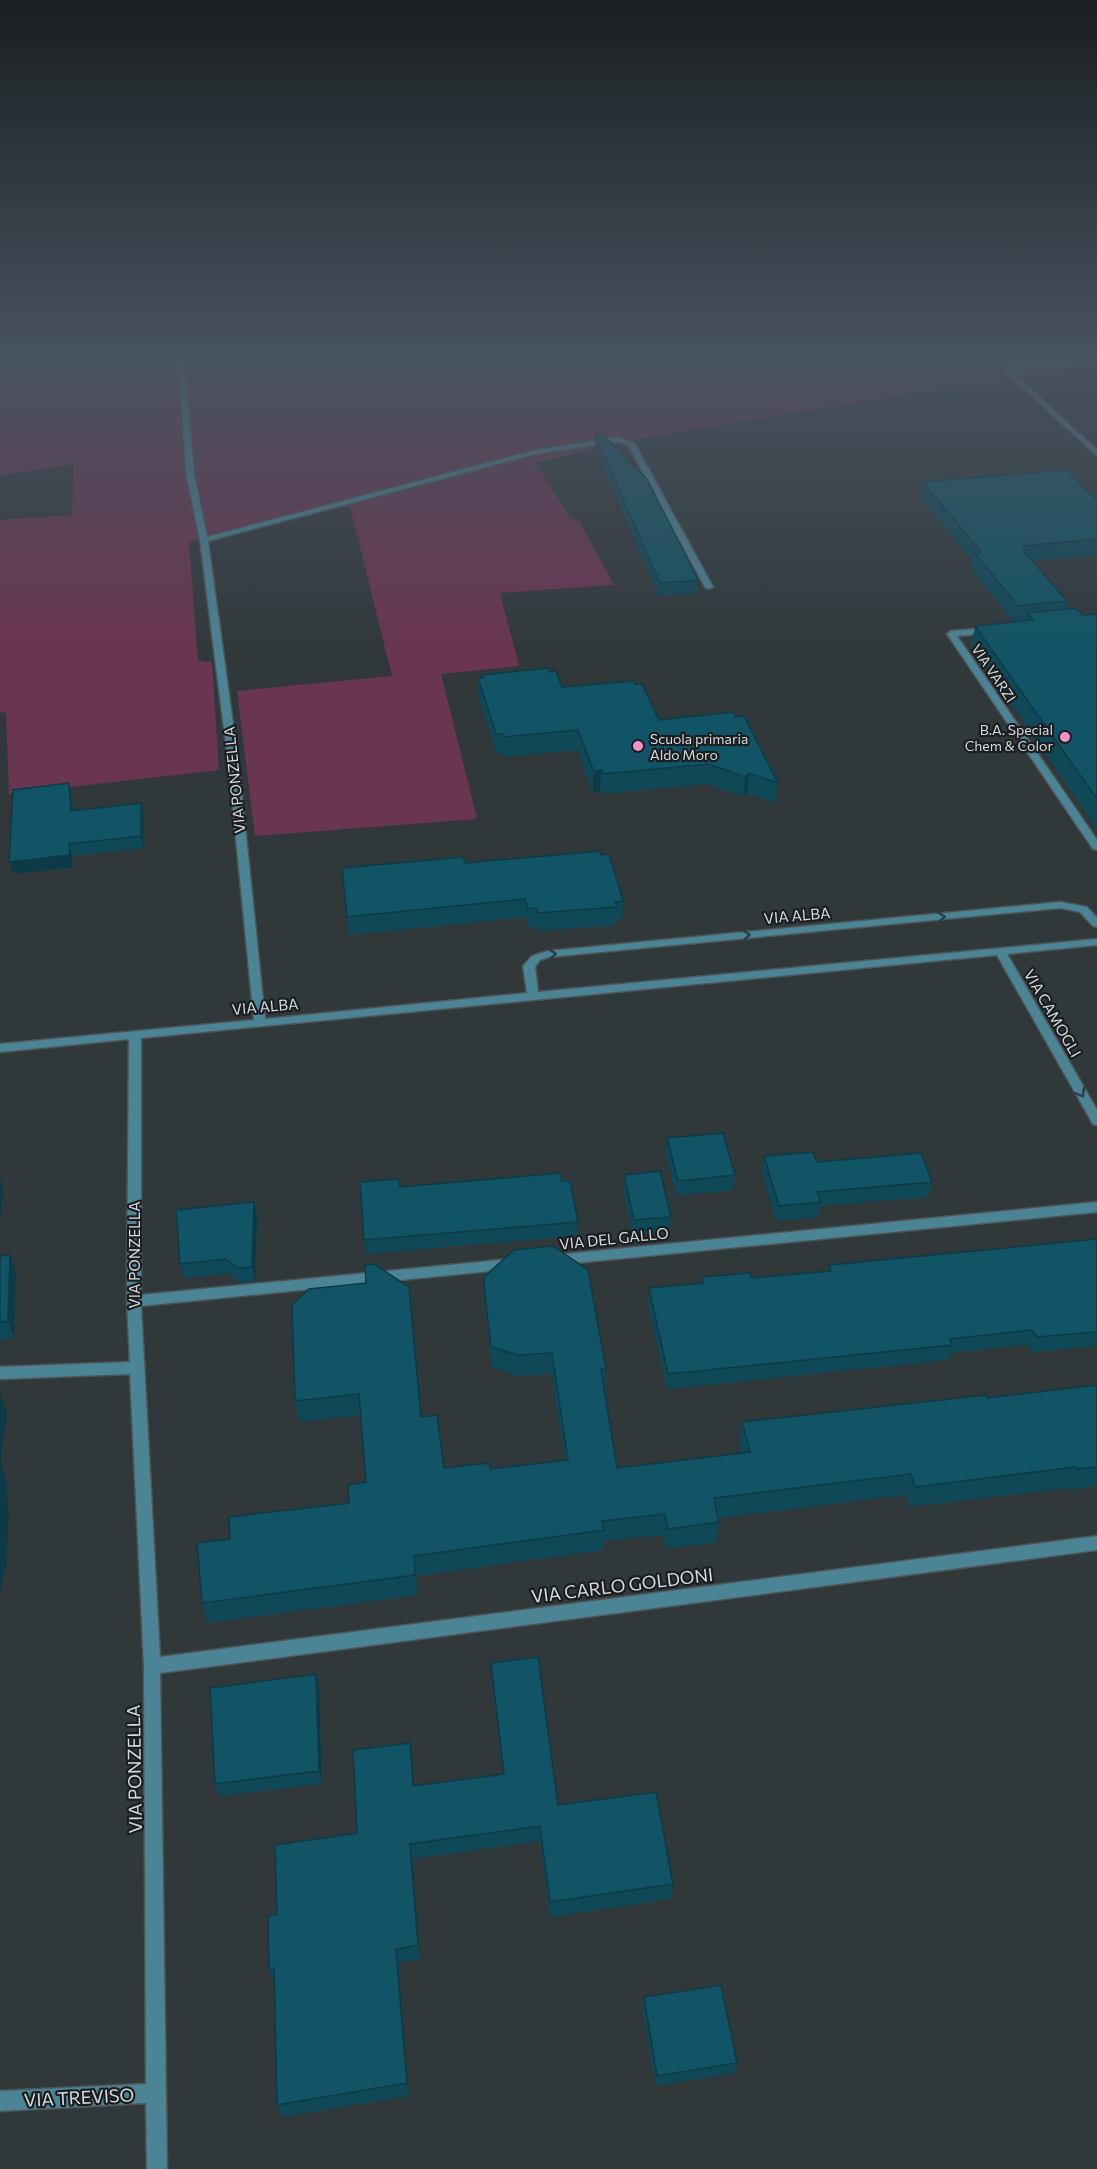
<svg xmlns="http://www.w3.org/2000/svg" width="1097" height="2169" font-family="Commissioner,sans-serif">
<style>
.green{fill:#6a3550}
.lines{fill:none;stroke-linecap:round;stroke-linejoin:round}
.minor-casing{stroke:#4e5557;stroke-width:3}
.minor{fill:#4b8495;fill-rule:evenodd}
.wall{fill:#0f4857}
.shaded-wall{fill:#0c3b47}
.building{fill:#115465;stroke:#0c3b47;stroke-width:1.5}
.oneway{stroke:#293d43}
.poi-dot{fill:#fb8fc5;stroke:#1b1e20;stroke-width:2}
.labels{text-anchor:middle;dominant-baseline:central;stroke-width:4.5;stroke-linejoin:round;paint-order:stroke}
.far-street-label{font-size:14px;fill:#d5dadb;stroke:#1b1e20}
.far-poi-label{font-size:14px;fill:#d5dadb;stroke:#1b1e20;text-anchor:end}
.street-label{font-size:15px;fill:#d5dadb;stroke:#1b1e20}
.near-street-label{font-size:18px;fill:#d5dadb;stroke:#1b1e20}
</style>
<rect width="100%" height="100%" fill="#30383a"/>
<path class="green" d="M0 354H1097V355L1081 356 1083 365 637 439 502 471 536 464 571 518 579 520 614 585 500 593 519 666 441 674 477 819 255 836 237 691 392 676 350 506 189 542 198 661 212 662 219 770 9 794 6 712 0 713V520L72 515 74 464 0 476Z"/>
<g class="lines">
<defs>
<g id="minor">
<path d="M175 354H181L186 383 194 473 207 537 532 451 618 437 635 444 713 587 709 589 705 587 628 445 617 441 532 455 208 541 239 768 265 1019 527 993 523 966 532 956 548 951 1060 902 1087 907 1097 918V927L1093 926 1080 912 1060 908 549 957 540 960 535 967 538 992 1097 939V945L1007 954 1097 1110V1125L1093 1124 997 955 141 1038V1295L511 1259 516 1260 518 1264 516 1268 511 1269 141 1306 160 1657 1097 1536V1550L160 1673 167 2169H147L146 2103 0 2111V2091L146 2084 144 1666 130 1374 0 1379V1367L130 1362 127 1301 129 1039 0 1052V1044L254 1020 229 768 200 540 186 473 180 383Z"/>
<path d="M1097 355V359L1011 371 1097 450V456L1005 371 1009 366Z"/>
<path d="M988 628 992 631 991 633 957 636 1097 840V850L1093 849 947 634 951 631Z"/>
<path d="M1097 1202V1212L555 1265 550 1264 548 1260 550 1256 555 1255Z"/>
</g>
</defs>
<use href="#minor" class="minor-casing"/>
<use href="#minor" class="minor"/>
</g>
<g class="wall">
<path d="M595 435 698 580 697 593 659 596 595 447Z"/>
<path d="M923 482 1097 500V555L1032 561 1067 601 1066 609 1083 615 1097 614V829L971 645 975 626 1014 622 971 569 973 561 920 497Z"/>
<path d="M549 672 562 687 635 684 659 720 735 717 778 783 776 803 747 793 743 797 707 784 602 794 600 791 593 792 577 750 504 757 503 753 497 754 479 698 478 678H482V675Z"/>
<path d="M69 783 71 795 73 811 141 803 143 815 144 848 72 856 73 867 13 874Z"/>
<path d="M601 855 623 901 622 919 616 920V925L538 931 537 926 528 928 526 917 349 935 342 868 465 863Z"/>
<path d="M667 1138 735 1175 733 1190 676 1196 666 1153Z"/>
<path d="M764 1156 817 1162 932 1182 928 1197 820 1206 818 1217 776 1221 762 1171Z"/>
<path d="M624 1175 671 1217 669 1232 633 1235 623 1190Z"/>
<path d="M562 1181 578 1222 577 1236 366 1254 364 1240 400 1187Z"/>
<path d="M257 1217 255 1282 242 1283 228 1274 184 1278 180 1264Z"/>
<path d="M1097 1239V1346L1031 1352 1027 1345 950 1353 948 1360 667 1389 648 1303 649 1288 701 1283 702 1277 751 1278 828 1271 829 1265Z"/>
<path d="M0 1256 16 1271 14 1338 0 1340Z"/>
<path d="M484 1286 606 1369 605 1390H604L617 1468 741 1453 739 1443 742 1422 987 1398 1097 1385V1486L1068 1490 1067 1488 909 1507 905 1495 718 1518 719 1522 717 1542 666 1549 663 1535 604 1541 603 1550 416 1576 418 1595 208 1623 202 1603 230 1539 349 1503 366 1482 360 1415 299 1422 295 1401 292 1305 421 1417 444 1468 490 1469 565 1460 552 1374 518 1376 492 1368 485 1307Z"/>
<path d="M491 1663 558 1805 673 1884 671 1899 550 1917 540 1841 412 1859 420 1959 398 1963 409 2096 282 2117 277 2105 274 1983 269 1969 277 1914 357 1833 412 1759 414 1786 503 1774 492 1679Z"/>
<path d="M319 1687 322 1784 219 1796 215 1784Z"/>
<path d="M644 1997 737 2063 734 2073 656 2086 642 2008Z"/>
</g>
<g class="shaded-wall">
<path d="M601 770 600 791 593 792 594 772Z"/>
<path d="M749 773 747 793 743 797 745 777Z"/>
<path d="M69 783 71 795 74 823 71 811Z"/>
<path d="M141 803 143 815 144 848 141 836Z"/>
<path d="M69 844 72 856 73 867 13 874 9 862Z"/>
<path d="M0 1178 4 1191 0 1218Z"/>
<path d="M254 1202 257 1217 255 1282 252 1267Z"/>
<path d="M10 1255 16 1271 14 1338 8 1321Z"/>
<path d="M0 1394 7 1412 1 1462 6 1479 9 1517 6 1566 0 1592Z"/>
<path d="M316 1674 319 1687 322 1784 319 1771Z"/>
<path d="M410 1743 412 1759 415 1802 413 1786Z"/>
<path d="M410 1844 412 1859 420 1959 418 1945Z"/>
<path d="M396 1949 398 1963 409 2096 407 2083Z"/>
</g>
<g class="building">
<path d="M602 434 647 479 698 580 660 583 595 435Z"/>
<path d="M1067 470 1097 500V539L1024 546 1028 550H1023L1067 601 1018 606 974 552H981L923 482Z"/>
<path d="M1076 608 1083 615 1097 614V799L975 626 1033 620 1027 613Z"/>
<path d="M548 668 549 672 556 671 562 687 634 681 635 684H642L659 720 733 712 735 717 744 716 778 783 749 773 745 777 709 764 603 774 601 770 594 772 578 730 503 737 502 734H496L478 678H483L482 675Z"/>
<path d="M69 783 71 811 141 803V836L69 844 70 855 9 862 13 790Z"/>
<path d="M600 851 601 855 609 854 623 901 615 902 617 907 538 913 537 908 528 909 525 899 347 917 342 868 463 857 465 863Z"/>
<path d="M723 1133 735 1175 678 1181 667 1138Z"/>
<path d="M813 1152 817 1162 921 1153 932 1182 817 1192 821 1202 779 1206 764 1156Z"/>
<path d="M660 1171 671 1217 634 1220 624 1175Z"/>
<path d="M560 1173 562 1181H570L578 1222 364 1240 360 1182 399 1179 400 1187Z"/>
<path d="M254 1202 252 1267 239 1268 225 1259 180 1264 176 1210Z"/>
<path d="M1097 1239V1332L1037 1337 1032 1330 950 1339 952 1345 668 1374 649 1288 703 1283 702 1277 750 1273 751 1278 831 1271 829 1265Z"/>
<path d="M553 1246 588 1270 606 1369H601L617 1468 750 1452 742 1422 986 1395 987 1398 1097 1385V1467L1076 1469 1075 1467 915 1487 911 1474 714 1498 719 1522 668 1529 665 1514 602 1521 604 1530 414 1556 415 1575 202 1603 197 1543 230 1539 229 1517 349 1503 348 1485 366 1482 359 1394 295 1401 292 1305 309 1289 366 1283 365 1265 374 1264 409 1287 421 1417 437 1415 444 1468 489 1463 490 1469 568 1460 552 1353 518 1355 491 1347 484 1286 485 1276 514 1250Z"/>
<path d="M10 1255 8 1321 0 1322V1256Z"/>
<path d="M538 1657 558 1805 656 1792 673 1884 550 1902 540 1826 410 1844 418 1945 396 1949 407 2083 277 2105 274 1968 269 1969 268 1916 277 1914 275 1845 357 1833 353 1750 410 1743 413 1786 504 1774 491 1663Z"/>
<path d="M316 1674 319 1771 215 1784 210 1688Z"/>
<path d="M721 1985 737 2063 657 2076 644 1997Z"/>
</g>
<defs><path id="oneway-chevron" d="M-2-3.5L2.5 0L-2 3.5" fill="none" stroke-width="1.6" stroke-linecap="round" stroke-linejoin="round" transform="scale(1.5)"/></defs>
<g class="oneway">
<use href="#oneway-chevron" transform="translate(941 917) rotate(-5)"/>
<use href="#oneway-chevron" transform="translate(746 935) rotate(-5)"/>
<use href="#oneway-chevron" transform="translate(552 954) rotate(-7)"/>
<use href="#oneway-chevron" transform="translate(1081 1093) rotate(60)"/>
</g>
<linearGradient id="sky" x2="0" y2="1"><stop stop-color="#1a1f20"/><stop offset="0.54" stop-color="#485360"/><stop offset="1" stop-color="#485360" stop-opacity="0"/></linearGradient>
<rect width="1097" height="657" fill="url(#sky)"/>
<g class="poi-dot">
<circle cx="1065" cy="737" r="6"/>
<circle cx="638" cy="746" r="6"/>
</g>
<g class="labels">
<g class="far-street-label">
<text transform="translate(994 673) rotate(56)">VIA VARZI</text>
</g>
<g class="far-poi-label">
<text x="1053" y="729">B.A. Special<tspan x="1053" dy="16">Chem &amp; Color</tspan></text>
<text x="650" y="738" text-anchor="start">Scuola primaria<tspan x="650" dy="16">Aldo Moro</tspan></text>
</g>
<g class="street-label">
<text transform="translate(234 780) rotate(-96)">VIA PONZELLA</text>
<text transform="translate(797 915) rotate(-5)">VIA ALBA</text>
<text transform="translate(265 1006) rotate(-5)">VIA ALBA</text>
<text transform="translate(1053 1013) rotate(60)">VIA CAMOGLI</text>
<text transform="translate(614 1238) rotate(-6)">VIA DEL GALLO</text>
<text transform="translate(134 1255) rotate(-90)">VIA PONZELLA</text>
</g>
<g class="near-street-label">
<text transform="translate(622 1585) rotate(-7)">VIA CARLO GOLDONI</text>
<text transform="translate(134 1769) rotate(-91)">VIA PONZELLA</text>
<text transform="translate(79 2097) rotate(-3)">VIA TREVISO</text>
</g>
</g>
</svg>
